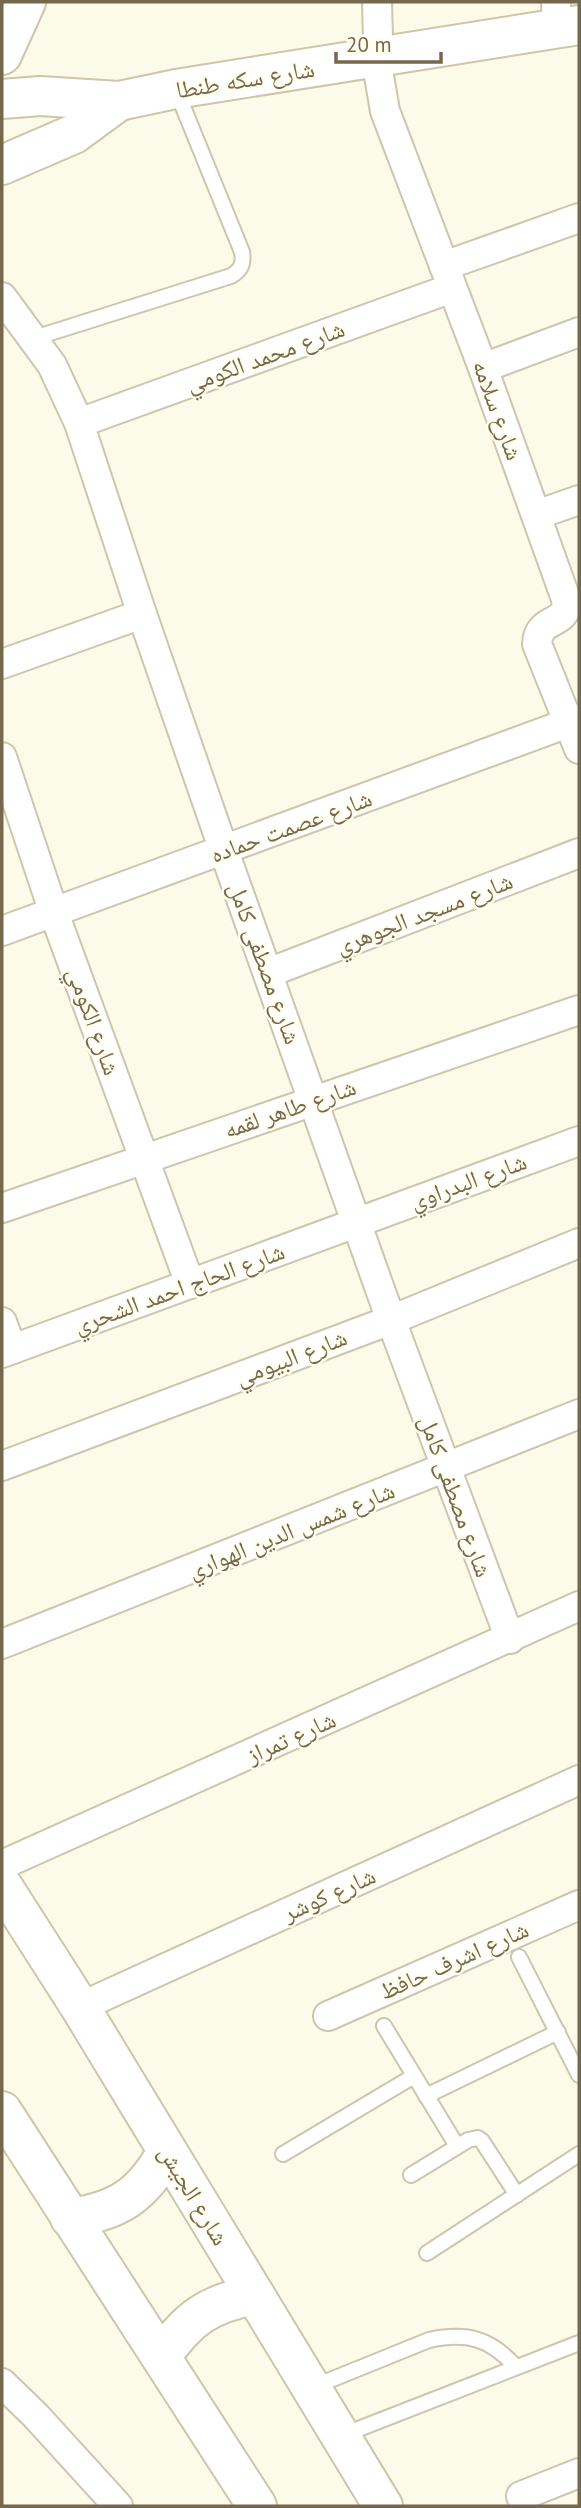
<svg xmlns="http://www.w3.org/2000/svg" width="581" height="2508" font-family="'PT Sans','Noto Naskh Arabic',sans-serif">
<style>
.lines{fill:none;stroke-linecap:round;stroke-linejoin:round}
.service-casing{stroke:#cdc6ae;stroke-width:18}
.minor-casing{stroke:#cdc6ae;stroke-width:32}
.secondary-casing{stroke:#cec6a9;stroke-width:42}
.service{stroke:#fff;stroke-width:14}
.minor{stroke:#fff;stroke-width:28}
.secondary{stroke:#fff;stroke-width:38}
.labels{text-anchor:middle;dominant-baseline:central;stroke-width:5;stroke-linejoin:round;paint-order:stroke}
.street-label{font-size:24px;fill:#75684d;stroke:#fefdee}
</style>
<rect width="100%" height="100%" fill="#fcfae8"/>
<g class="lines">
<defs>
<g id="service">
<path d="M31 339 231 276C241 270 244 264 242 252L177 92"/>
<path d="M519 1957 579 2075"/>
<path d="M384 2026 457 2146"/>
<path d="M426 2096 558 2032"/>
<path d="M283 2154 414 2076"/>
<path d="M411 2175 468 2140 478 2138 482 2141 517 2195"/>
<path d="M427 2253 579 2154"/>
<path d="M313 2387 429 2340C467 2332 490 2338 516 2367"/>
<path d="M343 2435 579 2343"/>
</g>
<g id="minor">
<path d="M377 2 379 76 385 111 483 368 566 599C570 627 538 615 537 644L579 749"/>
<path d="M556 2 557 29"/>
<path d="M444 266 579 218"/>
<path d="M2 297 52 365 79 423 142 614 224 851 391 1320 510 1639"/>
<path d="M483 368 579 332"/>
<path d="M79 423 452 288"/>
<path d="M536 515 579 500"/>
<path d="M2 664 142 614"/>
<path d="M2 757 54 913 190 1284"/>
<path d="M2 931 579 719"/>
<path d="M268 973 579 853"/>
<path d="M2 1208 579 1010"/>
<path d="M2 1322 12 1349"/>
<path d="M2 1353 579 1141"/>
<path d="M2 1466 391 1320 579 1243"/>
<path d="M2 1644 579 1414"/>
<path d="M2 1865 579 1606"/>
<path d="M80 2007 579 1780"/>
<path d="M328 2016 579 1905"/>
<path d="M2 2383 36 2416 118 2506"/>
<path d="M521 2496 579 2473"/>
</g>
<g id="secondary">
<path d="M2 55 26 2"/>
<path d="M2 99 40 96 119 101 176 89 579 25"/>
<path d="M2 165 74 134 119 101"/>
<path d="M2 1885 80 2007 383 2506"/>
<path d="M2 2111 257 2506"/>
<path d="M70 2218C119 2211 143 2195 167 2151"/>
<path d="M162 2356C188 2318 210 2303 255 2295"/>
</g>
</defs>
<use href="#service" class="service-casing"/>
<use href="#minor" class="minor-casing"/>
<use href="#secondary" class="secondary-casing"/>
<use href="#service" class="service"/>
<use href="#minor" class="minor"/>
<use href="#secondary" class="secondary"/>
</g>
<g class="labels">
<g class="street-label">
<text transform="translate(245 79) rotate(-9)">شارع سكه طنطا</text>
<text transform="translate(265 356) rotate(-20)">شارع محمد الكومي</text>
<text transform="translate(498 410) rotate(70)">شارع سلامه</text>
<text transform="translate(291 826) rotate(-20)">شارع عصمت حماده</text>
<text transform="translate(424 913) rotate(-21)">شارع مسجد الجوهري</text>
<text transform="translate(265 963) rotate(70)">شارع مصطفى كامل</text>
<text transform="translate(94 1021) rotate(70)">شارع الكومي</text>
<text transform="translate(290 1108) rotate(-19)">شارع طاهر لقمه</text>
<text transform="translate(468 1181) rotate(-20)">شارع البدراوي</text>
<text transform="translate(179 1288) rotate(-20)">شارع الحاج احمد الشحري</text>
<text transform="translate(291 1357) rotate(-21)">شارع البيومي</text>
<text transform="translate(456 1496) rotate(70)">شارع مصطفى كامل</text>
<text transform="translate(291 1530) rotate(-22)">شارع شمس الدين الهواري</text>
<text transform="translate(291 1737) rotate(-24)">شارع تمراز</text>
<text transform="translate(329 1894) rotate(-24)">شارع كوشر</text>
<text transform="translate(454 1960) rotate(-24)">شارع اشرف حافظ</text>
<text transform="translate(194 2195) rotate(59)">شارع الجيش</text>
</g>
</g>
<rect width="581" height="2508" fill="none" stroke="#75684d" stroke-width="7"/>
<path d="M336 52v10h105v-10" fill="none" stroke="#75684d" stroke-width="3.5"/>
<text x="346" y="52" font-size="21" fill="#75684d" stroke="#fefdee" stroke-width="5" paint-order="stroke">20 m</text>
</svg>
